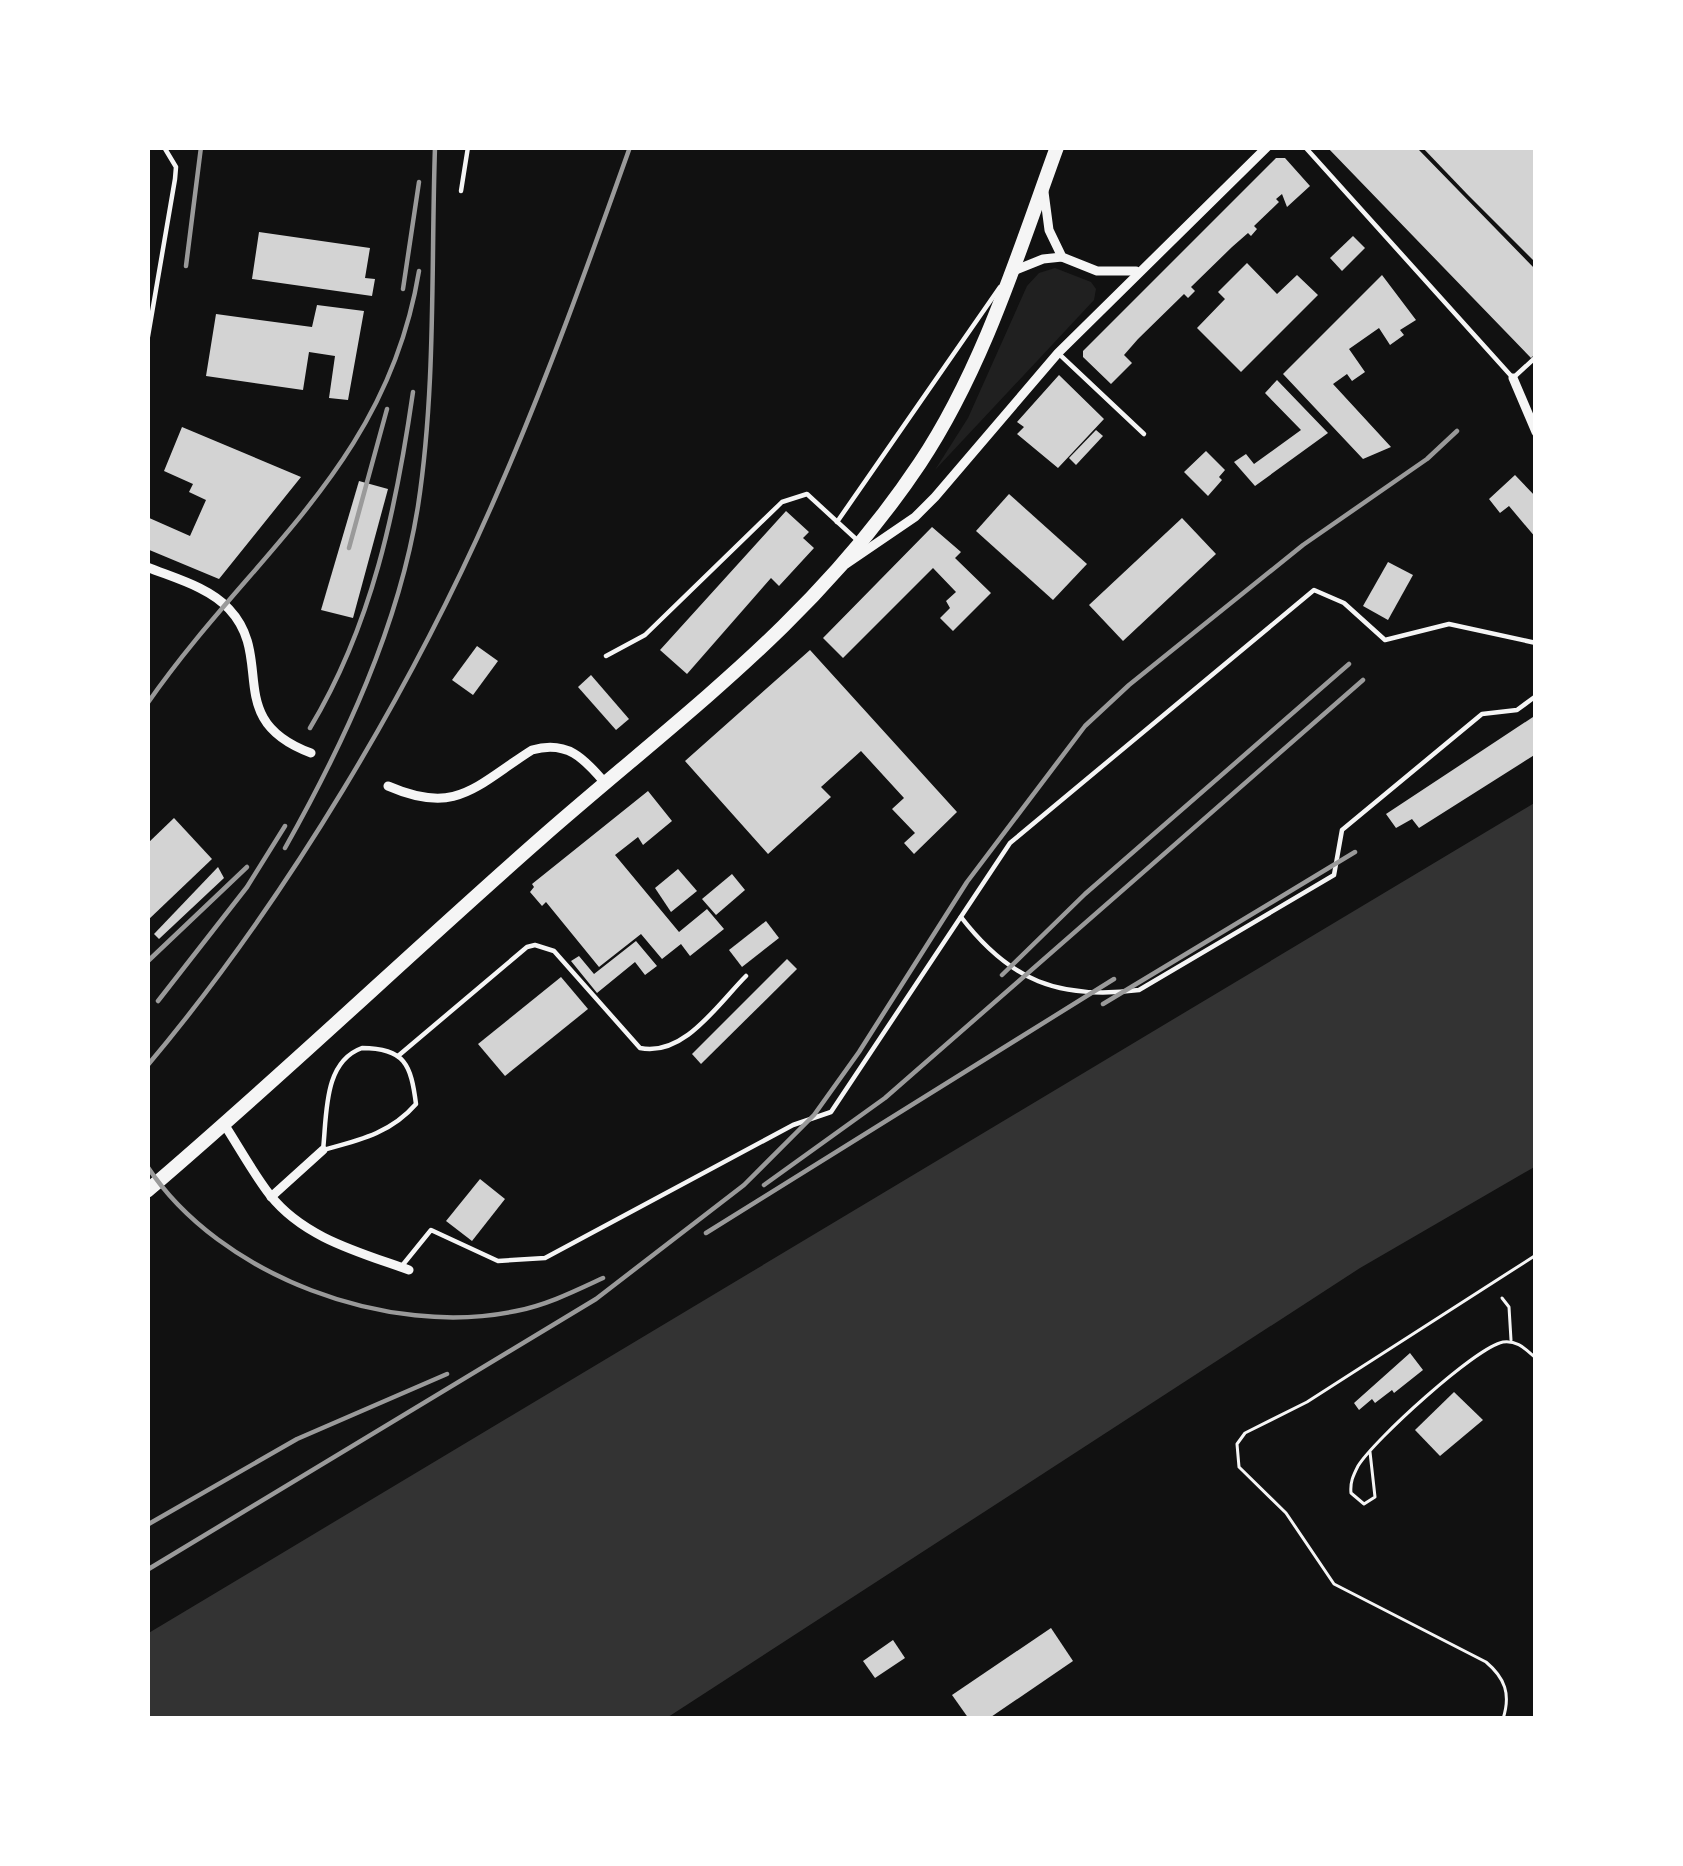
<svg xmlns="http://www.w3.org/2000/svg" width="1683" height="1866" font-family="Overpass,sans-serif">
<style>
.green{fill:#202020}
.water{fill:#333}
.building{fill:#d3d3d3}
.lines{fill:none;stroke-linecap:round;stroke-linejoin:round}
.path{stroke:#f5f5f5;stroke-width:3}
.service{stroke:#f5f5f5;stroke-width:4.5}
.minor{stroke:#f5f5f5;stroke-width:9}
.primary{stroke:#f5f5f5;stroke-width:14}
.rail{stroke:#9a9a9a;stroke-width:4.5}
</style>
<rect width="100%" height="100%" fill="#111"/>
<path class="green" d="M1055 268 1091 282 1096 289 1094 300 935 470 968 418 1027 286 1039 273Z"/>
<path class="water" d="M1536 802V1166L1360 1268 665 1719H147V1634Z"/>
<g class="building">
<path d="M1327 147H1422L1419 150 1536 270V353L1531 358Z"/>
<path d="M1422 147H1536V263L1468 195Z"/>
<path d="M1276 158H1285L1310 186 1287 207 1282 194 1276 199 1279 202 1254 226 1257 229 1251 236 1248 233 1232 247 1191 287 1195 291 1188 298 1184 294 1138 339 1124 355 1132 363 1111 384 1083 357V351Z"/>
<path d="M259 232 370 248 365 278 375 279 372 296 252 279Z"/>
<path d="M1353 236 1365 248 1342 271 1330 258Z"/>
<path d="M1247 263 1277 294 1297 275 1318 295 1241 372 1197 328 1225 299 1218 292Z"/>
<path d="M1382 275 1416 320 1400 330 1404 335 1390 345 1379 328 1349 349 1365 372 1352 381 1347 374 1333 384 1391 447 1363 459 1283 374Z"/>
<path d="M317 305 364 311 348 400 329 398 335 356 309 352 303 390 206 376 216 314 312 327Z"/>
<path d="M1059 375 1104 419 1058 468 1017 434 1024 427 1017 422Z"/>
<path d="M1277 380 1328 433 1255 486 1234 462 1246 454 1254 464 1301 430 1265 393Z"/>
<path d="M182 427 301 477 219 579 147 549V517L190 536 206 500 189 492 193 484 164 471Z"/>
<path d="M1096 430 1103 436 1076 465 1069 458Z"/>
<path d="M1206 451 1225 470 1219 477 1222 480 1208 496 1184 472Z"/>
<path d="M1515 475 1536 497V538L1509 506 1500 513 1489 499Z"/>
<path d="M359 481 388 489 353 618 321 610Z"/>
<path d="M1009 494 1087 564 1053 600 976 531Z"/>
<path d="M786 511 809 532 803 538 814 548 779 586 771 578 687 674 660 650Z"/>
<path d="M1182 518 1216 554 1123 641 1089 605Z"/>
<path d="M932 527 961 552 955 558 991 593 953 631 940 618 950 608 946 601 956 592 933 568 843 658 823 638Z"/>
<path d="M1388 562 1413 575 1388 620 1363 606Z"/>
<path d="M477 646 498 661 473 695 452 680Z"/>
<path d="M810 650 957 812 914 854 904 843 915 833 892 809 904 798 861 751 821 787 831 797 768 854 685 761Z"/>
<path d="M591 675 629 719 616 730 578 687Z"/>
<path d="M1536 715V754L1419 828 1412 819 1396 828 1386 814Z"/>
<path d="M648 791 672 821 643 845 638 837 615 855 679 932 707 909 724 929 690 956 681 944 662 959 641 934 599 967 546 902 542 906 530 892 534 887 532 884Z"/>
<path d="M174 818 212 859 147 921V844Z"/>
<path d="M218 867 224 878 159 939 154 934Z"/>
<path d="M678 869 697 891 671 912 655 888Z"/>
<path d="M732 874 745 890 716 915 702 899Z"/>
<path d="M766 921 779 938 742 967 729 950Z"/>
<path d="M636 941 657 966 645 975 635 962 597 993 571 961 579 956 594 974Z"/>
<path d="M787 959 797 969 701 1064 692 1054Z"/>
<path d="M561 977 588 1009 505 1076 478 1044Z"/>
<path d="M480 1179 505 1199 472 1241 446 1221Z"/>
<path d="M1410 1353 1423 1370 1394 1393 1392 1390 1375 1403 1372 1399 1359 1410 1354 1403Z"/>
<path d="M1454 1392 1483 1420 1440 1456 1415 1430Z"/>
<path d="M1051 1628 1073 1661 988 1719H969L952 1695Z"/>
<path d="M893 1640 905 1658 875 1678 863 1661Z"/>
</g>
<g class="lines">
<g class="path">
<path d="M1502 1298 1509 1307 1511 1340"/>
<path d="M1370 1452 1375 1497 1364 1504 1351 1493C1350 1482 1353 1476 1358 1466 1374 1440 1475 1348 1503 1342 1518 1340 1526 1350 1536 1358"/>
<path d="M1503 1719C1511 1694 1505 1678 1486 1662L1334 1584 1286 1513 1239 1467 1237 1444 1245 1433 1307 1402 1536 1255"/>
</g>
<g class="service">
<path d="M1305 147 1513 378 1536 357"/>
<path d="M461 191 468 147"/>
<path d="M147 342 175 179 176 167 164 147"/>
<path d="M1058 353 1144 434"/>
<path d="M837 522 1000 287"/>
<path d="M606 656 645 635 782 502 807 494 856 539"/>
<path d="M961 917C1010 981 1059 1000 1139 990L1334 875 1342 830 1482 714 1517 710 1536 696"/>
<path d="M362 1048C405 1048 411 1065 416 1104 391 1133 360 1140 323 1150 327 1115 323 1062 362 1048Z"/>
<path d="M398 1056 527 947 535 945 554 951 640 1048C684 1057 718 1004 746 976"/>
<path d="M401 1267 431 1230 498 1261 545 1258 793 1125 831 1112 1010 843 1314 590 1344 603 1385 640 1449 624 1536 643"/>
</g>
<g class="minor">
<path d="M1044 192 1049 230 1062 257 1097 271H1136"/>
<path d="M1011 272 1043 259 1062 257"/>
<path d="M1513 378 1536 432"/>
<path d="M846 564 915 517 935 497 1058 353 1267 147"/>
<path d="M147 567C174 578 209 587 229 609 276 659 222 720 311 753"/>
<path d="M388 786C457 816 475 786 532 750 567 740 584 758 605 783"/>
<path d="M224 1124C239 1147 253 1173 270 1195 304 1238 359 1252 409 1270"/>
<path d="M271 1197 323 1150"/>
</g>
<path class="primary" d="M147 1191C281 1077 408 955 540 839 680 716 814 622 920 463 983 368 1018 254 1057 147"/>
<g class="rail">
<path d="M186 266 201 147"/>
<path d="M403 289 419 182"/>
<path d="M349 548 387 409"/>
<path d="M147 704C251 554 387 466 419 271"/>
<path d="M310 728C372 625 396 510 413 392"/>
<path d="M285 848C344 743 399 626 418 506 436 389 431 265 435 147"/>
<path d="M147 962 247 867"/>
<path d="M1002 975 1085 894 1349 664"/>
<path d="M158 1001 247 887 285 826"/>
<path d="M1103 1004 1355 852"/>
<path d="M147 1066C286 901 414 686 499 489 548 377 589 262 630 147"/>
<path d="M147 1166C220 1277 389 1338 516 1311 547 1305 575 1291 603 1278"/>
<path d="M764 1185 885 1098 1363 680"/>
<path d="M706 1233 1114 979"/>
<path d="M147 1525 297 1439 447 1374"/>
<path d="M147 1570 596 1299 744 1185 814 1115 859 1052 967 882 1085 726 1129 685 1303 545 1427 459 1457 431"/>
</g>
</g>
<rect width="1683" height="1866" fill="none" stroke="#ffffff" stroke-width="300"/>
</svg>
